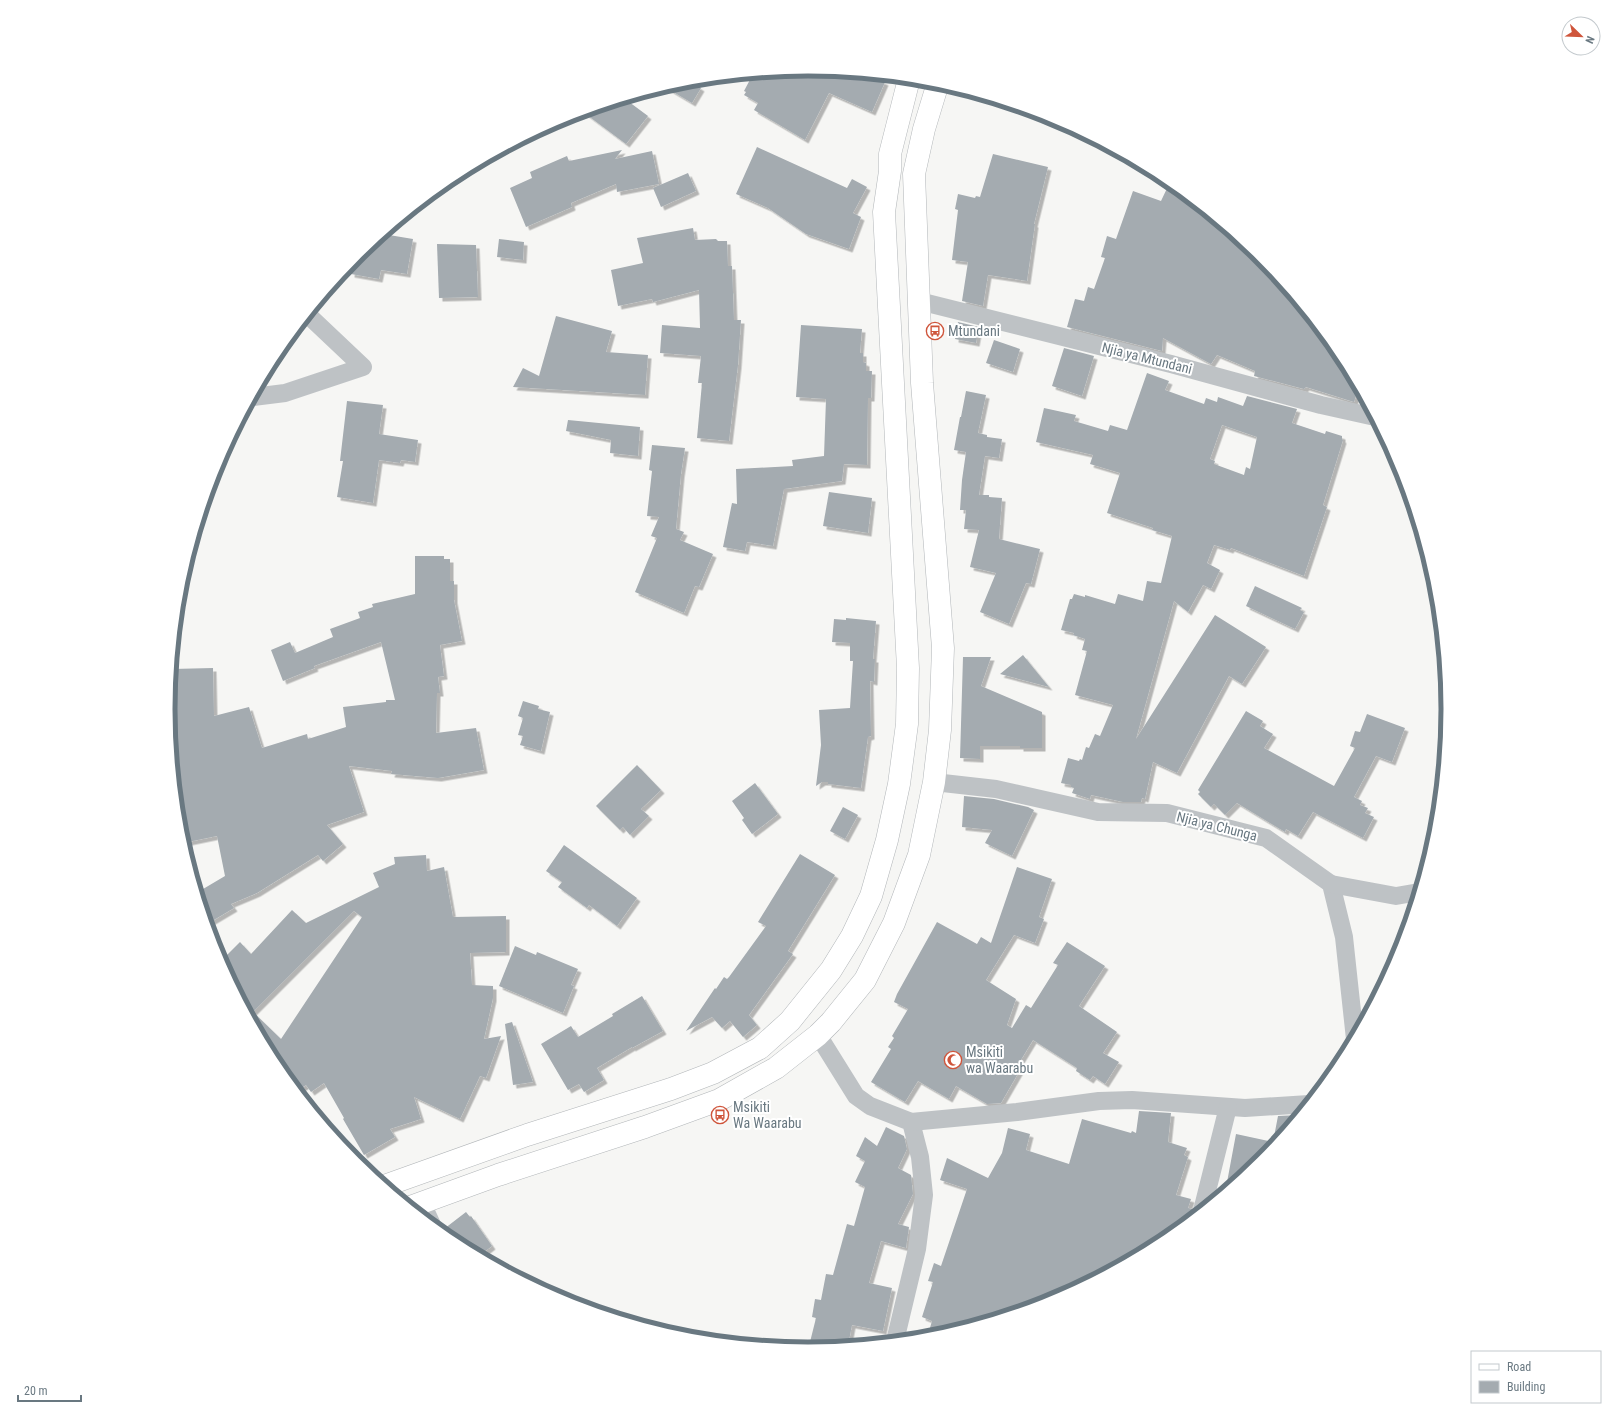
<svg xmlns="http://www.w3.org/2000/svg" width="1617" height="1419" font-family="'Roboto Condensed',sans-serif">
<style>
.building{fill:#a4abb0;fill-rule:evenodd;filter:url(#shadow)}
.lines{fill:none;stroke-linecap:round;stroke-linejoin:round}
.primary-casing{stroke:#b2b6b9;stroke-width:23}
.minor{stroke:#bec2c5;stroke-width:18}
.primary{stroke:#fff;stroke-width:22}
.labels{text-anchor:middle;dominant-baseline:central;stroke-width:4;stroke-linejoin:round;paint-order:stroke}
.poi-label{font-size:14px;fill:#697881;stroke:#fff;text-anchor:start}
.street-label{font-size:14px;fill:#697881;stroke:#fff}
.rim{fill:none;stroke:#697881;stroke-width:5}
</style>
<defs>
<filter id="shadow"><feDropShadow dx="3.5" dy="3.5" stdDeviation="0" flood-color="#0004"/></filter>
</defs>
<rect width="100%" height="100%" fill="#f6f6f4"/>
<g class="building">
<path d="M809 69 869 75 885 82 872 112 829 93 805 140 754 110 758 103 744 95 746 92 744 91 753 74Z"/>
<path d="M690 81 701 88 692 103 665 87Z"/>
<path d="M625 99 648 116 626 144 583 112Z"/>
<path d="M757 147 847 188 852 179 867 187 853 213 861 217 849 249 806 234 768 208 736 194Z"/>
<path d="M622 150 615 159 652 151 659 184 617 192 616 184 571 203 572 207 526 227 510 188 532 178 530 172 567 156 569 161Z"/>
<path d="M993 154 1048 167 1034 224H1035L1027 281 988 275 983 306 962 301 968 262 952 260 958 210 955 209 958 194 975 198 976 196 980 197Z"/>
<path d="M688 173 696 191 661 207 653 188Z"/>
<path d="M1170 182 1262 257 1341 354 1359 387 1354 402 1306 387 1304 389 1254 376 1255 371 1217 355 1211 364 1163 338 1162 351 1067 327 1075 299 1084 301 1088 287 1094 289 1105 258 1101 257 1107 236 1116 239 1133 191 1161 201Z"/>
<path d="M693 228 695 240 716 239 718 241H727L728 266H732L734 320H741L738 365 729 441 697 438 702 383H698L701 356 660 353 662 325 700 328 699 290 653 302 652 299 618 306 611 270 643 263 637 238Z"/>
<path d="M383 234 413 239 407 274 381 270 379 279 351 274 353 260Z"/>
<path d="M499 239 524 242 523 260 497 257Z"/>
<path d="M437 244 476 245 478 297 439 298Z"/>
<path d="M556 316 612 331 606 352 648 355 645 395 513 387 523 368 539 376Z"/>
<path d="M958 322 979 327 976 343 955 339Z"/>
<path d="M801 325 862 329 860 353H863V362L866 363V371H872L871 398H868L867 465 844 464 842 481 784 489 773 546 747 542 745 551 723 547 732 503 737 504 736 469 793 466 792 460 824 456 826 399 796 397Z"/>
<path d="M994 340 1020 349 1013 372 986 363Z"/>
<path d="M1064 348 1094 356 1082 396 1052 386Z"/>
<path d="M1147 373 1169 381 1165 390 1204 404 1206 398 1217 402 1218 397 1243 406 1247 396 1297 409 1292 423 1325 434 1326 431 1342 436V439L1343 440 1323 505 1327 507 1304 576 1231 548 1230 550 1214 545 1207 563 1220 570 1211 589 1203 585 1188 612 1174 601 1136 739 1215 615 1266 647 1242 684 1229 676 1177 773 1153 762 1145 799 1142 798 1141 802H1123L1091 795 1090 799 1072 793 1074 788 1071 787V785L1061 783 1068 758 1079 761 1080 759 1082 760 1086 747 1089 748 1095 734 1100 736 1113 705 1075 695 1087 651 1082 650 1085 639 1073 635 1074 633 1061 630 1070 599H1072L1074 594 1085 597V595L1115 604 1118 594 1143 601 1147 581 1161 583 1172 536 1152 530 1153 528 1107 513 1120 473 1090 464 1093 455 1036 442 1044 408 1076 415 1074 421 1108 431 1110 425 1127 430ZM1222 425 1257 437 1250 469 1246 467 1244 475 1214 464 1215 461 1210 459Z"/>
<path d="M966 391 986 395 978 433 987 435V437L1002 439 999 458 985 456 979 495H989V497L1002 498 999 539 1040 549 1031 584 1026 583 1009 624 980 612 996 573 970 567 979 530 964 529 966 510H960L962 480 966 452 954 450 960 417H961Z"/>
<path d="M347 401 383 405 379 434 418 440 415 462 401 460 400 463 379 460 373 503 337 497 343 461H340Z"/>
<path d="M568 420 640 427 638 456 610 453 611 440 566 431Z"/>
<path d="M652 445 685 448 681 474 676 529 684 532 680 540 713 554 699 587 695 586 684 613 635 592 657 538 651 536 659 517 647 516 652 471 649 470Z"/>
<path d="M829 492 872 498 868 533 823 526Z"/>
<path d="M415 556H444V559H450V581H454V600L462 641 440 645 444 676 438 677 440 693H437L436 733 476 728 484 770 438 778 391 774 392 771 349 766 364 812 327 825 343 844 323 861 318 855 257 893 231 904 234 908 207 924 198 892 225 876 217 836 183 843 180 834 168 709 172 669 213 668 214 716 249 707 262 748 307 734 308 739 346 727 343 707 386 702V700H395L381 642 314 666 315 668 283 681 271 650 290 642 295 653 333 637 330 629 360 618 358 612 373 607 372 604 415 594Z"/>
<path d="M1255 586 1302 608 1300 610 1304 612 1295 629 1246 606Z"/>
<path d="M846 618 876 621 873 659H875L874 682 870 681 871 736 868 737 861 788 828 784V782H822L816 786 821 745 819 710 850 708 853 661H850V643L832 642 834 619 846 620Z"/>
<path d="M1023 655 1031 665 1049 687 1000 674Z"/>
<path d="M963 657H991L981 686 1042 712V748H1020V746H980V759L960 758Z"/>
<path d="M523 701 539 706 538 709 550 712 541 751 520 745 523 736 518 735 523 718 518 716Z"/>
<path d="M1246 711 1263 721 1260 726 1273 734 1264 748 1334 786 1355 748 1350 746 1355 731 1360 732 1367 714 1405 728 1392 762 1376 756 1354 797 1362 801 1360 805 1368 808 1365 813 1374 817 1363 838 1313 812 1298 836 1286 829 1285 832 1237 803 1225 815 1214 804 1211 807 1198 794 1200 792 1198 790Z"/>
<path d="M637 765 661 790 641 809 649 816 630 835 623 827 620 830 596 806Z"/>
<path d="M755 783 778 814 752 834 742 820 744 818 732 801Z"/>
<path d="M964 796 994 799 1028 807 1034 810 1012 856 985 843 992 830 962 827Z"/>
<path d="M843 807 858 815 845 839 830 831Z"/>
<path d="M564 845 637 898 617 926 589 905 587 908 558 887 562 882 546 871Z"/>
<path d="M800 854 835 875 788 951 793 954 749 1015 757 1025 743 1037 730 1021 722 1028 712 1017 686 1031 715 988 716 989 724 977 727 979 729 977 766 926 758 922Z"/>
<path d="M426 855 427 871 444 867 453 917 506 916V952L470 953 472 985 493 986V998L484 1039 501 1036 486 1078 480 1076 460 1119 414 1097 421 1119 390 1129 395 1137 364 1155 343 1119 344 1118 324 1083 311 1092 306 1085 297 1091 276 1065 220 962 240 942 251 954 292 910 306 923 379 887 373 873 395 864 394 857ZM354 911 362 917 281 1039 253 1012Z"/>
<path d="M1017 867 1052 879 1039 917 1044 919 1035 943 1014 935 986 980 1016 999 1007 1025 1012 1028 1026 1005 1031 1008 1058 965 1053 963 1067 942 1105 966 1079 1006 1117 1032 1103 1053 1119 1062 1105 1084 1093 1076 1090 1080 1076 1071 1077 1068 1033 1040 1016 1068 1020 1070 1001 1103 987 1104 956 1086 949 1099 918 1081 905 1102 871 1082 891 1049 888 1047 894 1038 892 1036 908 1009 894 1002 897 994 937 922 977 944 981 937 991 943Z"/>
<path d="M515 946 536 955 537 952 578 969 571 985 574 986 563 1013 499 986Z"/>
<path d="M642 996 663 1031 632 1048V1047L597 1068 604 1080 584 1092 579 1084 568 1090 541 1044 571 1026 578 1037 613 1016 612 1014Z"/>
<path d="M512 1022 533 1082 513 1085 505 1024Z"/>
<path d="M1139 1111 1171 1113 1168 1142 1187 1148 1184 1155 1188 1157 1176 1195 1191 1199 1188 1208 1192 1209 1194 1218 1164 1242 1085 1285 1074 1281 1069 1293 1063 1296 1052 1292 1048 1303 933 1338H927L932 1321 922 1317 933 1282 928 1281 934 1263 941 1266 967 1189 940 1180 947 1158 988 1178 1002 1153 1008 1128 1030 1134 1026 1150 1069 1164 1082 1119 1131 1133 1132 1131 1136 1133Z"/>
<path d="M1300 1115 1261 1163 1225 1193 1236 1134 1273 1142 1278 1116Z"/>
<path d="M886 1127 904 1136 907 1149 898 1168 911 1175 913 1194 898 1224 909 1227 906 1248 881 1241 869 1283 892 1288 883 1331 852 1325 848 1346 808 1350 816 1318 812 1317 815 1299 821 1300 826 1274 833 1275 847 1224 854 1226 865 1187 855 1182 865 1161 856 1156 865 1137 877 1146Z"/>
<path d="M466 1212 470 1217 471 1216 492 1246 479 1256 452 1242 440 1232Z"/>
</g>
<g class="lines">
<defs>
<g id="primary">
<path d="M384 1186 527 1135 671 1089 713 1073 760 1048 790 1021 831 970 852 936 871 896 887 840 899 784 907 724 908 668 884 212 890 171V154L909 79"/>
<path d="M410 1207 498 1175 645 1127 719 1100 776 1068 818 1035 831 1022 865 980 894 923 919 855 934 782 940 730 943 648 922 383 914 174 924 129 938 83"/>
</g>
</defs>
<use href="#primary" class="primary-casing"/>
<g class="minor">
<path d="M919 301 1171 364 1321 405 1375 417"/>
<path d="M253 397 285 393 363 367 308 315"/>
<path d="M934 782 996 789 1098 812 1167 813 1266 838 1331 884 1344 937 1355 1039"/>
<path d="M1331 884 1396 896 1419 892"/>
<path d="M818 1035 856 1096 870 1106 911 1122 920 1157 924 1195 917 1249 895 1341"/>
<path d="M911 1122 1017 1112 1099 1101 1132 1100 1245 1108 1309 1104"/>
<path d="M422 1203 432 1225"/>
<path d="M1202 1211 1228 1107"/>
</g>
<use href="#primary" class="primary"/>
</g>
<defs>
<symbol id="bus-ring" viewBox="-11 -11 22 22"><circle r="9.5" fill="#fff" stroke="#cf553b" stroke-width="1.5"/><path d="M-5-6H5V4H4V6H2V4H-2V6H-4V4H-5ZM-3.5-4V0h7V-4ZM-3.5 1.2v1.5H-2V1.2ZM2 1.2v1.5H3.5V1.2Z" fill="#cf553b"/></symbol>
<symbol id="mosque-ring" viewBox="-11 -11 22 22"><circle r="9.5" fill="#fff" stroke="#cf553b" stroke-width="1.5"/><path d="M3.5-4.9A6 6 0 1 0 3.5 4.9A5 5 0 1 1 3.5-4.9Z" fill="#cf553b"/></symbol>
</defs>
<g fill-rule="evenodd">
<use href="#bus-ring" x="925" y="321" width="20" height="20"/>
<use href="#mosque-ring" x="943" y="1050" width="20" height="20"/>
<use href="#bus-ring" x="710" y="1105" width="20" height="20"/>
</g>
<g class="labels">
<g class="poi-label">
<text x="948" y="331">Mtundani</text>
<text x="966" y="1052">Msikiti<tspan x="966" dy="16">wa Waarabu</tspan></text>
<text x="733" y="1107">Msikiti<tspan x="733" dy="16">Wa Waarabu</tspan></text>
</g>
<g class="street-label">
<text transform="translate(1147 358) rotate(14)">Njia ya Mtundani</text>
<text transform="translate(1217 826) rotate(14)">Njia ya Chunga</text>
</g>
</g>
<path d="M0 0H1617V1419H0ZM175 709a633 633 0 1 1 1266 0a633 633 0 1 1-1266 0Z" fill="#fff" fill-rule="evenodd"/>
<path class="rim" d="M175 709a633 633 0 1 1 1266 0a633 633 0 1 1-1266 0Z"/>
<rect x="1471" y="1351" width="130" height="52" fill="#ffffff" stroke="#c3c9cd"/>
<rect x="1479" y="1364" width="20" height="6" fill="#ffffff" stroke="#c3c9cd"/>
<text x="1507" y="1371" font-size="12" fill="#697881">Road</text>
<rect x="1479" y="1381" width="20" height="12" fill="#a4abb0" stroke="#c3c9cd"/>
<text x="1507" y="1391" font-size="12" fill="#697881">Building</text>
<g transform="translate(1581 36) rotate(113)"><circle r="19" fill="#ffffff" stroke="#c3c9cd"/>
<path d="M0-3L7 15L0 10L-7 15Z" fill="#cf553b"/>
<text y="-6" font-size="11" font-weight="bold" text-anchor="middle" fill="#697881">N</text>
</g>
<path d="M18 1395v6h63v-6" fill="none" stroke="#697881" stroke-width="2"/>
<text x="24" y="1395" font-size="12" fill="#697881" stroke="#ffffff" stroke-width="3" paint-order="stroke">20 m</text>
</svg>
